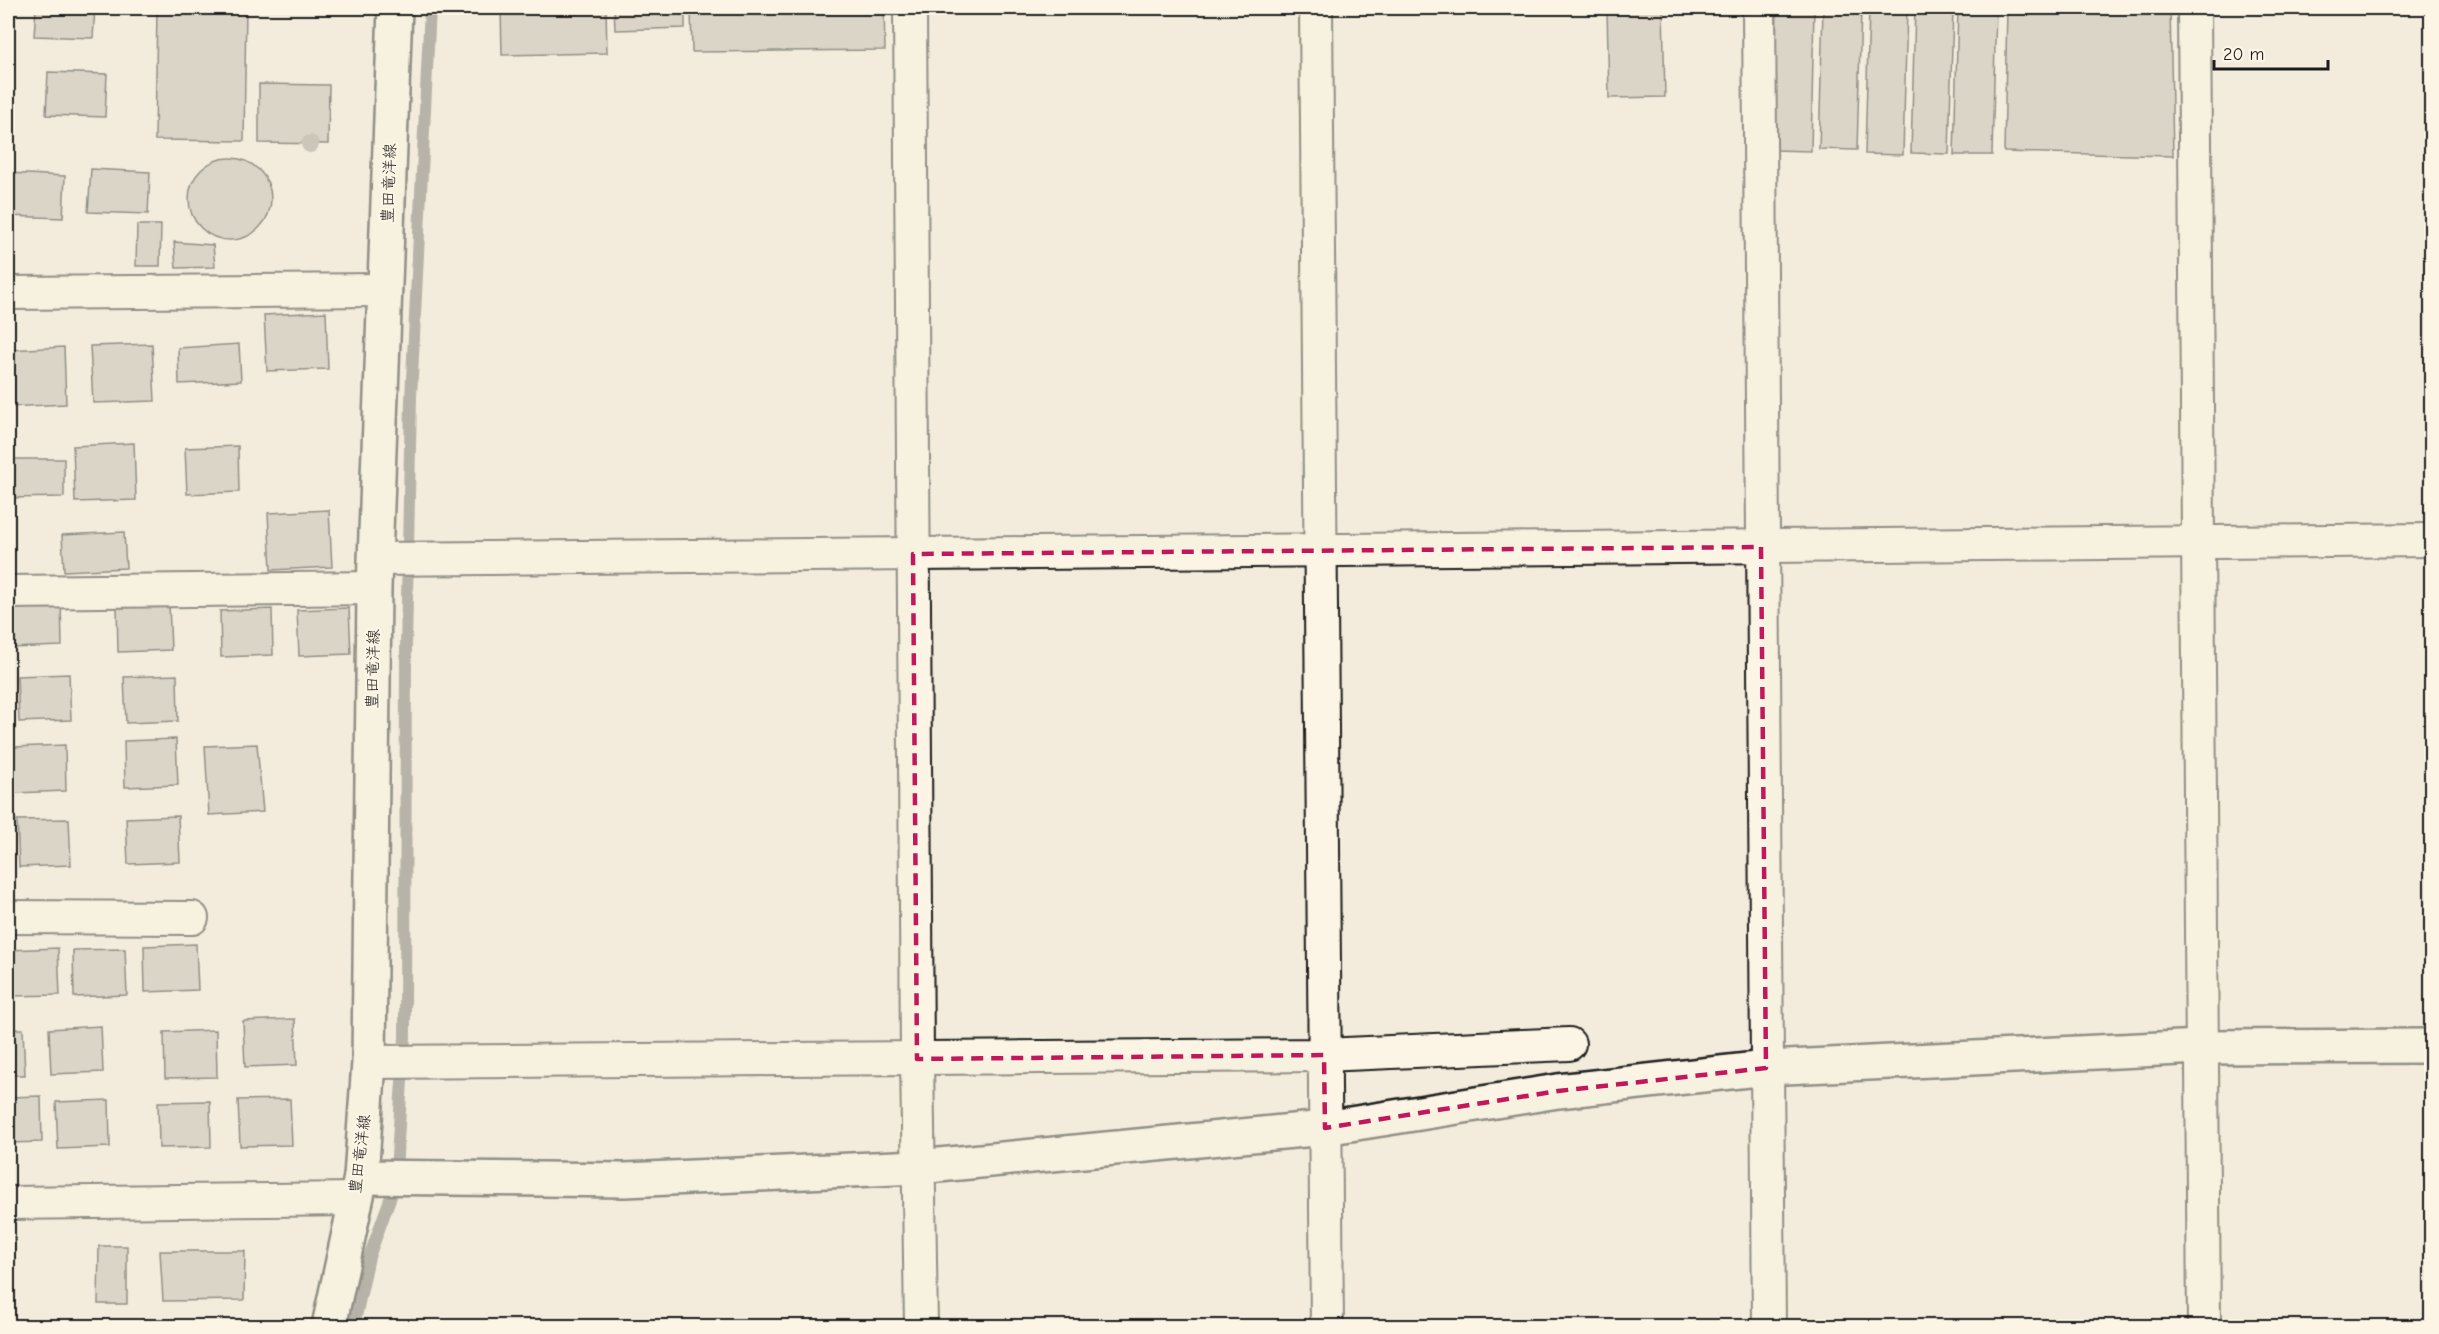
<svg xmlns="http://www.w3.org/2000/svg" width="2439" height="1334" font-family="'Comic Neue','Klee One',sans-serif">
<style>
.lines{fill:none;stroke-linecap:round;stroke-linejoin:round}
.stream{stroke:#716e68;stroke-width:12}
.building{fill:#beb9ae;stroke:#1c1c1c;stroke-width:1.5}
.street-casing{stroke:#1c1c1c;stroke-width:36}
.secondary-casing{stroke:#1c1c1c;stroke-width:38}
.street{stroke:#fcf5e5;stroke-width:32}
.secondary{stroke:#fcf5e5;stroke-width:33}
.tree{fill:#9b978e}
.marked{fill:none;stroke:#c2185b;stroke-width:4.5;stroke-dasharray:12 8;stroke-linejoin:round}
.labels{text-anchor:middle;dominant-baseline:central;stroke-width:4.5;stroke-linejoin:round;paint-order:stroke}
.street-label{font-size:16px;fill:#1c1c1c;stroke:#fcf5e5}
</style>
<rect width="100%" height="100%" fill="#f3ecdd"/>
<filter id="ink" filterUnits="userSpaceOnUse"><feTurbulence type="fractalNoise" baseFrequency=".0167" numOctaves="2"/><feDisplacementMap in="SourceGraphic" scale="12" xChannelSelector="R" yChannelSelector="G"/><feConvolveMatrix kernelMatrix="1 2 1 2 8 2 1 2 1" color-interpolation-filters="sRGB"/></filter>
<g filter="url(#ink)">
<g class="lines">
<path class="stream" d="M354 1326 369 1257 395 1185 405 1037 406 648 411 398 430 8"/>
</g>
<g class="building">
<path d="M36 8H95L93 38 34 36Z"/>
<path d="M157 8H246L244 141 155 140Z"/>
<path d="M501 8H606L607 53 502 55Z"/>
<path d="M614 8H685V28L615 30Z"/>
<path d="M691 8H884L885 50 692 52Z"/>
<path d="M1607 8H1663L1665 97 1609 98Z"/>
<path d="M1777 8H1814L1811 151 1773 150Z"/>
<path d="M1823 8H1861L1857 150 1819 149Z"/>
<path d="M1869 8H1907L1903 155 1865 154Z"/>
<path d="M1915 8H1953L1949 154 1911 153Z"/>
<path d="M1958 8H1996L1992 155H1954Z"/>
<path d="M2007 8H2170L2173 156 2004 152Z"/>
<path d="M48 72 107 74 105 117 46 115Z"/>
<path d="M259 84 329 85 328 144 259 143Z"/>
<circle cx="230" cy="199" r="41"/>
<path d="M91 169 150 172 148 214 88 212Z"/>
<path d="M8 173 65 176 63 218 8 216Z"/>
<path d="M137 225H161L160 266H136Z"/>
<path d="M174 242 213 245 215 267 176 268Z"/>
<path d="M326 312 328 369 267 371 264 315Z"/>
<path d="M152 344 155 401 93 403 90 346Z"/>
<path d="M239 344 241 381 179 384 178 348Z"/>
<path d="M64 347 66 404 8 407V350Z"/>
<path d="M134 443 136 500 75 502 73 446Z"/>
<path d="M238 446 239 492 187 494 185 448Z"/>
<path d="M8 459H64V497L9 498Z"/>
<path d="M329 510 332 567 271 570 268 513Z"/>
<path d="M124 532 126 568 64 571 62 535Z"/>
<path d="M61 600 62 646 10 648 9 602Z"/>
<path d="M169 604 171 650 118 652 117 606Z"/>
<path d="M349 608 351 654 299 656 297 610Z"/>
<path d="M272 609 273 655 221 657 220 611Z"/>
<path d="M69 674 71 720 19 722 17 676Z"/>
<path d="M177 675 178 721 126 723 124 677Z"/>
<path d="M176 739 178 785 125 787 124 741Z"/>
<path d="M257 744 263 812 209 815 205 746Z"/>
<path d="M65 745 66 791 14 793 13 747Z"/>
<path d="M178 816 180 862 128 864 126 818Z"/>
<path d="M69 819 71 865 19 867 17 820Z"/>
<path d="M196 944 198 990 145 992 144 946Z"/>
<path d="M58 948 60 995 8 996V950Z"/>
<path d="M125 949 127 995 74 997 73 950Z"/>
<path d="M295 1019 297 1065 245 1067 243 1021Z"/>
<path d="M101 1026 103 1072 51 1074 49 1029Z"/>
<path d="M8 1029H23L25 1075H8Z"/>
<path d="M216 1030 217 1077 165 1078 164 1032Z"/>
<path d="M41 1096 42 1142 8 1143V1097Z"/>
<path d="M290 1099 292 1145 240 1146 238 1100Z"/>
<path d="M109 1100 110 1147 58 1149 56 1102Z"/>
<path d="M210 1101 211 1147 159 1148 158 1102Z"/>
<path d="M14 1237 15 1283 8 1284V1238Z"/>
<path d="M99 1246H127V1304H98Z"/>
<path d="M160 1251H245L244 1300 163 1301Z"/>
</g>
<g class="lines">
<defs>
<g id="street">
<path d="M910 8 917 1059 921 1326"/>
<path d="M1316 8 1327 1326"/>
<path d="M1759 8 1769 1326"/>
<path d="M2194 8 2204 1326"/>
<path d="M8 293 385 290"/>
<path d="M375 559 2432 540"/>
<path d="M8 592 374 588"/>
<path d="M8 917 192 918"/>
<path d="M369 1062 1324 1055 1569 1044"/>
<path d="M8 1203 355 1199"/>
</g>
<g id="secondary">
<path d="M361 1177 625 1180 918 1167 1325 1128 1558 1091 1766 1068 2201 1047 2432 1046"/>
<path d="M329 1326 361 1177 369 1062 374 588 395 8"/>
</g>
</defs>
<use href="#street" class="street-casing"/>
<use href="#secondary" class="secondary-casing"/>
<use href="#street" class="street"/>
<use href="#secondary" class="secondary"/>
</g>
<circle class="tree" cx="310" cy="144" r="9"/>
</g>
<path d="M0 0H2439V1334H0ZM1761 547 1766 1068 1558 1091 1325 1128 1324 1055 917 1059 913 554Z" fill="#f3ecdd" fill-opacity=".55" fill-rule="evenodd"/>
<path class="marked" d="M1761 547 1766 1068 1558 1091 1325 1128 1324 1055 917 1059 913 554Z"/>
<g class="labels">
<g class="street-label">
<text transform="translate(389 183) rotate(-88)">豊田竜洋線</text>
<text transform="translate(373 669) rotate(-89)">豊田竜洋線</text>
<text transform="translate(360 1154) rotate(-83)">豊田竜洋線</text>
</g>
</g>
<rect width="2439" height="1334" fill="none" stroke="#fcf5e5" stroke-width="30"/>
<rect x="15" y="15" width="2409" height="1304" fill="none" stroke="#1c1c1c" stroke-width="2" filter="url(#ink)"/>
<path d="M2214 60v9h114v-9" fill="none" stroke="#1c1c1c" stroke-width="3"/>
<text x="2223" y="60" font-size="18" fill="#1c1c1c" stroke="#fcf5e5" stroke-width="4.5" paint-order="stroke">20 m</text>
</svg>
